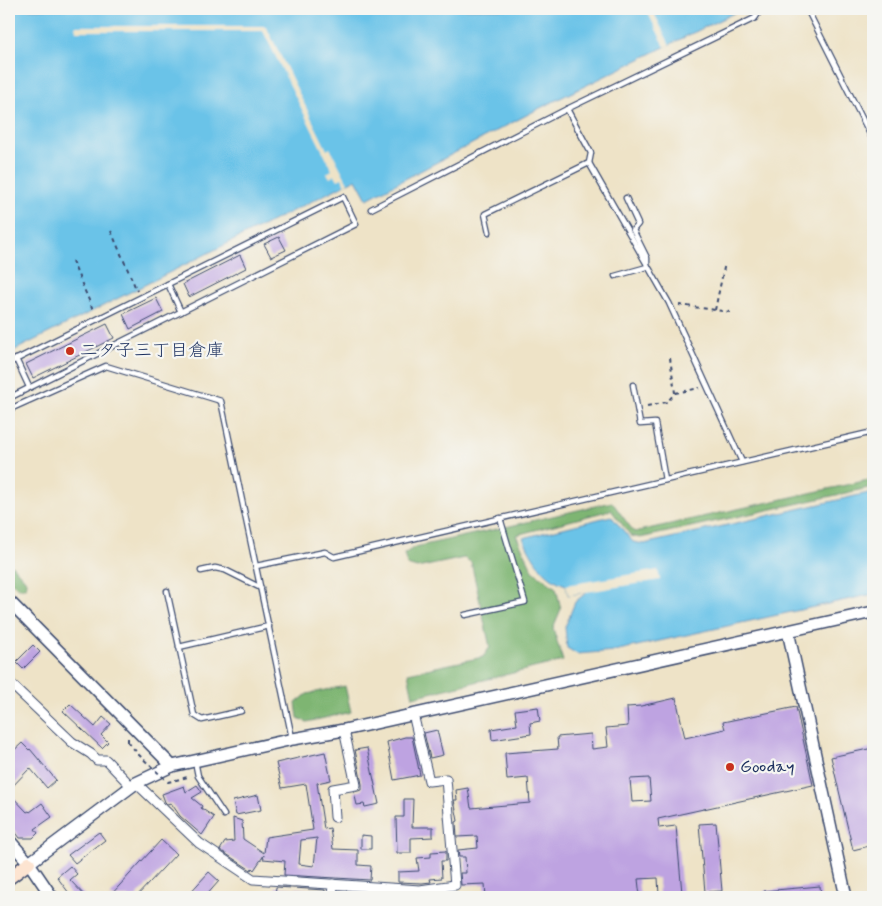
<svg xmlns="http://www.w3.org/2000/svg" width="882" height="906" font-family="Mynerve,'Klee One',sans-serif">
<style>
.forest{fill:#7eb572;stroke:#4c7268}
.water{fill:#6ac3e8;stroke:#4279a3}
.pier{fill:#eee3c7}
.building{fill:#bea3e1;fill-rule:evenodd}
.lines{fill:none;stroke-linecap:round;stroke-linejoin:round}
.service-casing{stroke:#3b4a6e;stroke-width:7}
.minor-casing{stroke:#3b4a6e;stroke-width:11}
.tertiary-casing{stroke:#3b4a6e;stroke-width:14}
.secondary-casing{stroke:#3b4a6e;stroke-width:15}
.path{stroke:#3b4a6e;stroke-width:2;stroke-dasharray:4 4;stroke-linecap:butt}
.service{stroke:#fff;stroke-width:4.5}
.minor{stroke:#fff;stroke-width:9}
.tertiary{stroke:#fff;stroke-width:11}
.secondary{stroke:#fde4d1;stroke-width:12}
.path-bridge{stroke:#3b4a6e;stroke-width:2;stroke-dasharray:4 4;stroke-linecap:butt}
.poi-dot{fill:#c8321e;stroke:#f6f6f2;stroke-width:2}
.labels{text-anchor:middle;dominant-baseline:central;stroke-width:4.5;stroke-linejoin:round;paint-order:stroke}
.poi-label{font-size:18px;fill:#1b2f5e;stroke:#f6f6f2;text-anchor:start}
</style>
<rect width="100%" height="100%" fill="#f6f6f2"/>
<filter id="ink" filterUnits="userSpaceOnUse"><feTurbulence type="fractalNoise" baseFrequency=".02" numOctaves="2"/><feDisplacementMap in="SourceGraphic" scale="10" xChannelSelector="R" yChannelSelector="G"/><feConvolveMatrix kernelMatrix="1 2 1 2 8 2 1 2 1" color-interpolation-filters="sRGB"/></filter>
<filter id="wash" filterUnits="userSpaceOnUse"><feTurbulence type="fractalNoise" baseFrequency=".0096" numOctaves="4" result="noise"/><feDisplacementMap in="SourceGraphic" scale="20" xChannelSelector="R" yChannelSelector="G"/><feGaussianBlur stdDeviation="1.12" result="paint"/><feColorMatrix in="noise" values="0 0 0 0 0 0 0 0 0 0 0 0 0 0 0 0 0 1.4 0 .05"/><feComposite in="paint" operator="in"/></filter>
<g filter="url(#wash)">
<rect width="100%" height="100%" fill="#eee3c7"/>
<g class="forest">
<path d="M873 479V487L640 538 631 536 611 510 516 535 533 571 556 588 561 609 553 628 563 661 413 697 408 673 483 657 490 647 471 562 464 558 417 568 407 565 404 554 415 547 510 526 612 502 634 532Z"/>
<path d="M9 562 26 581V587L18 588 9 579Z"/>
<path d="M345 686 351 712 307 722 298 718 296 703 307 694Z"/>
</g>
<g class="water">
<path d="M9 9H742L540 108 367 199 356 179 9 353Z"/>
<path d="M873 492V594L614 651 577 654 567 648 565 627 575 602 587 592 568 595 566 585C543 578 533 558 523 538L611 516 633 542 644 544Z"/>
</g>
<g class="pier">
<path d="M646 9H652L670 45 665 47Z"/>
<path d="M75 26H266L327 150 330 148 348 183 345 185 342 178 338 180 335 175 330 178 327 173 332 170 263 31H76Z"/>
<path d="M658 570 660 580 568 595 566 585Z"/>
</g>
<g id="blocks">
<g class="building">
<path d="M279 237 286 250 271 257 264 244Z"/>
<path d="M240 255 246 268 189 297 183 284Z"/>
<path d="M156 298 163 312 130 329 123 314Z"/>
<path d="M107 324 114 338 33 378 26 364Z"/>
<path d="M33 645 40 652 23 669 16 662Z"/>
<path d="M676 698 685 738 725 729 723 722 796 707 813 785 658 819 659 828 676 826 682 893 659 895 658 878 638 879 640 897H486L485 884 461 885 460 873H466L465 857H459L458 850 478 848 477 836 457 837 456 822 458 821 454 800H457L456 790 468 788 471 808 530 803 528 778 507 780 505 753 558 749 557 737 591 734 592 749 608 747 606 728 628 726 627 707 641 706ZM649 778 651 801 632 802 630 779Z"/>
<path d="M70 704 95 727 103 717 111 724 101 735 108 742 102 748 63 711Z"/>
<path d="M538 707 540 721 530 723 531 734 492 740 491 729 517 725 515 710Z"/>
<path d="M437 730 443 755 430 758 424 733Z"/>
<path d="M405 737H412L420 775 394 780 387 742Z"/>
<path d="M22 743 29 750 30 749 56 780 47 788 30 768 9 790V755Z"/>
<path d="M367 748 379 804 365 807 364 804 357 805 354 792 362 790V784L355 750Z"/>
<path d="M873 748V845L853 850 831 757Z"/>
<path d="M325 752 331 780 317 783 324 829 330 828 333 849 358 850V865L371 866 370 880 284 875 285 861 263 859 264 855 254 870 252 868 251 870 220 850 225 842 234 841 233 818 242 821 243 839 264 853 266 837 313 830 306 784 282 788 276 763ZM317 838 314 866 299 864 301 840Z"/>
<path d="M197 785 202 792 192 798 202 806 201 808 214 817 202 835 180 816 171 803 167 804 165 802 162 794 184 786 186 792Z"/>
<path d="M9 793 27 812 29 811 30 812 42 803 52 817 35 829 38 833 33 838H20L10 825 14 822 9 816Z"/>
<path d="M258 795 261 810 236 815 233 801Z"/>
<path d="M404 799H413L412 827H433V837L411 838V853H397L396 817H404Z"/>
<path d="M716 823 722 891 705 892 699 824Z"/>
<path d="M99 832 105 840 75 863 68 855Z"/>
<path d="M361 835 371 836V849H361Z"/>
<path d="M161 840 176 854 136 897H109Z"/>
<path d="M446 851V861H441L442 878 430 879 431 882 422 883 398 882V872L419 871 417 858 431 857V852Z"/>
<path d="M70 866 77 874 70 880 86 897H72L57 877Z"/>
<path d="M209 872 219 881 205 897H186Z"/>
<path d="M820 886 821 897H764V891Z"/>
<path d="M276 887 325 890V897H280V895L275 894Z"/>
</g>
</g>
</g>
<g filter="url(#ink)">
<use href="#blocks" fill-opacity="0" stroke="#3b4a6e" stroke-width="1"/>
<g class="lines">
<defs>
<g id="service">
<path d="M807 9 873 140"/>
<path d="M567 109 591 153 589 163"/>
<path d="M371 209 567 109 755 18 761 9"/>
<path d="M489 232 485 214 589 163 669 303 742 462"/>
<path d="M615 276 647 267V258L633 230 638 224 626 198"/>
<path d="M168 284 181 312"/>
<path d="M16 359 29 387"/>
<path d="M9 363 343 197 356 224 9 398"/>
<path d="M633 385 640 424 655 423 665 480"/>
<path d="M10 409 106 366 221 401 292 738"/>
<path d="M256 566 325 552 334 557 873 432"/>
<path d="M201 571 215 568 225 570 261 588"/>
<path d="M167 591 194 715 202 720 241 711"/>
<path d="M465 615 525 602 500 518"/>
<path d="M179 647 269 626"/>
<path d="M195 761 198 776 224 815"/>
</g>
<g id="minor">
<path d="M9 682 72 742 91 754 97 760H106L131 786"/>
<path d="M136 783 199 843 253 879 420 890 455 885 446 779 429 781 413 714"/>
<path d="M335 817 333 789 356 785 344 730"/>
<path d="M332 897 333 884"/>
</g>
<g id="tertiary">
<path d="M9 601 172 766"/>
<path d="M788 631 846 897"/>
<path d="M9 840 29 863 52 897"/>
<path d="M29 863 136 783 172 766 293 739 344 730 873 612"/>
</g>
<path id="secondary" d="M9 878 29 863"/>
</defs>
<use href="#service" class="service-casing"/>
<use href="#minor" class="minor-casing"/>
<use href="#tertiary" class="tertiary-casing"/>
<use href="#secondary" class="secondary-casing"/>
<g class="path">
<path d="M111 231 137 291"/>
<path d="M72 261 94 312"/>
<path d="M679 305 730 312"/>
<path d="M715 310 725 263"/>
<path d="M675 393 700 388"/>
<path d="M647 406 667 402 675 393 670 358"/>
<path d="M128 742V736"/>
</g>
<use href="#service" class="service"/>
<use href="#minor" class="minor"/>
<use href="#tertiary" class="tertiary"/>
<use href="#secondary" class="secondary"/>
<path class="path-bridge" d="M128 742 139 755 168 782 188 777"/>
</g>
</g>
<g class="poi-dot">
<circle cx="70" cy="351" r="5"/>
<circle cx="730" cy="767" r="5"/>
</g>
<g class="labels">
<g class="poi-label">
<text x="80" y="351">二タ子三丁目倉庫</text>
<text x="740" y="767">Gooday</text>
</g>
</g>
<rect width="882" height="906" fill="none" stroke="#f6f6f2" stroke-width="30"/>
</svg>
